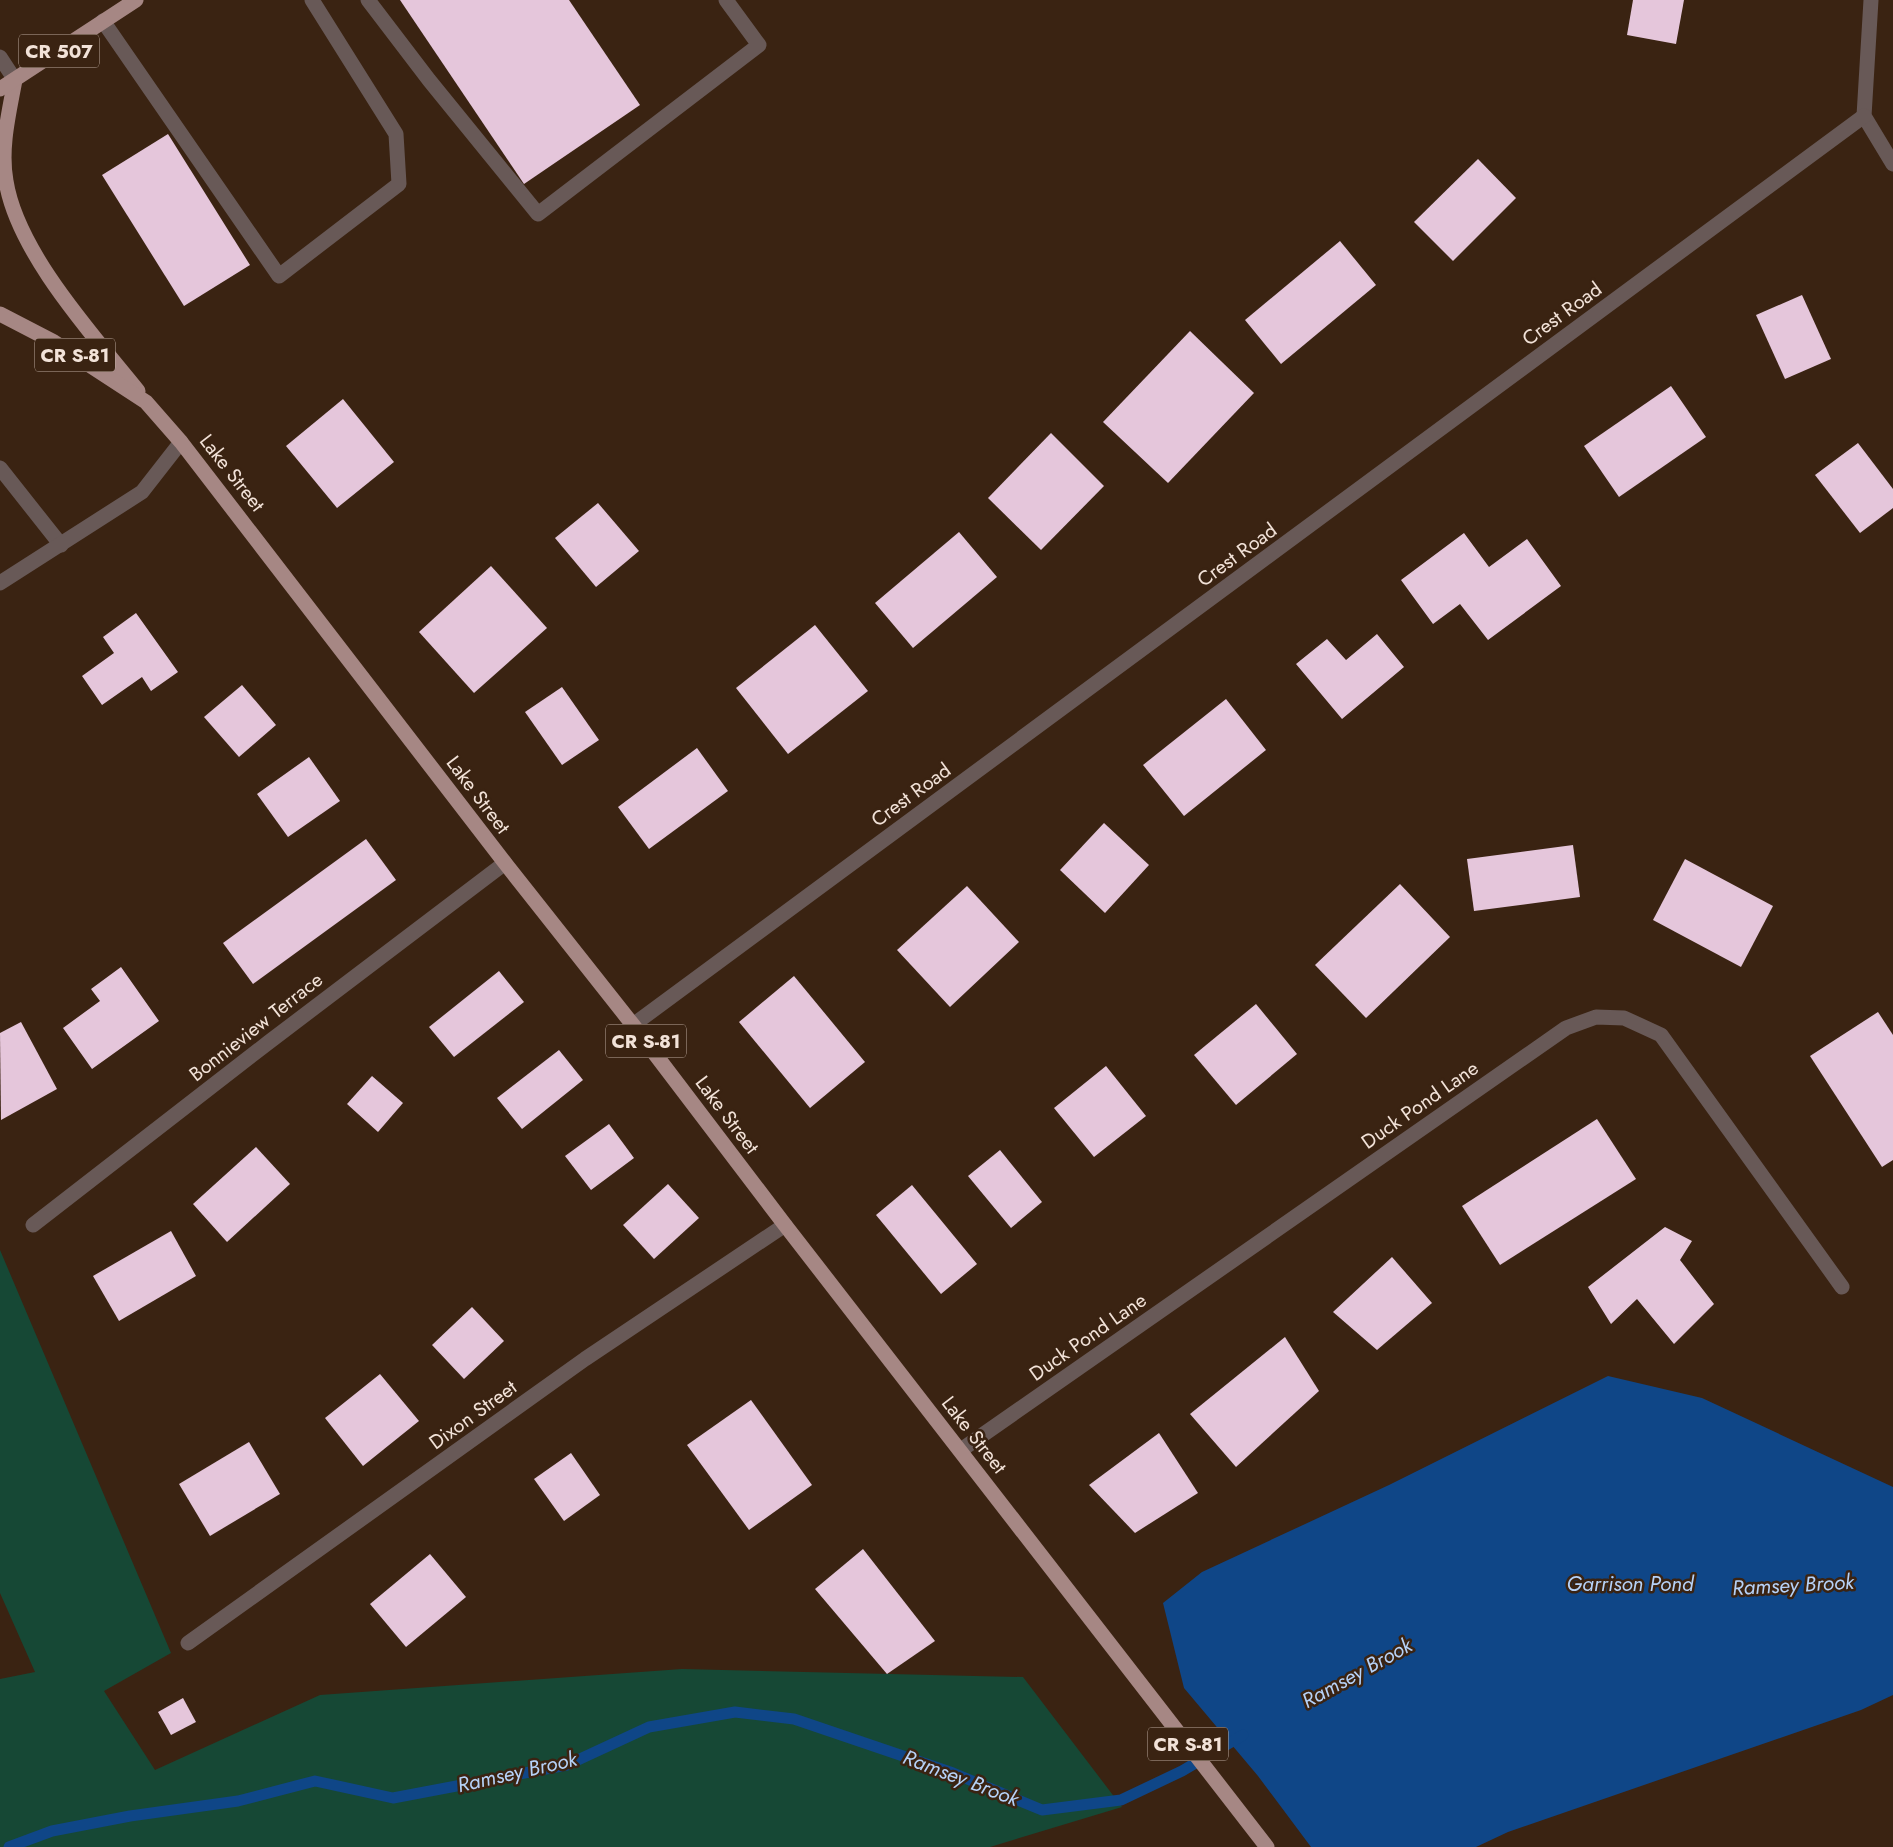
<svg xmlns="http://www.w3.org/2000/svg" width="1893" height="1847" font-family="Jost,sans-serif">
<style>
.green{fill:#164835}
.water{fill:#0f4687}
.lines{fill:none;stroke-linecap:round;stroke-linejoin:round}
.stream{stroke:#0f4687;stroke-width:11}
.building{fill:#e5c6db}
.lane{stroke:#685957;stroke-width:15}
.street{stroke:#685957;stroke-width:15}
.primary{stroke:#a68784;stroke-width:15}
.labels{text-anchor:middle;dominant-baseline:central;stroke-width:5;stroke-linejoin:round;paint-order:stroke}
.shield{fill:#3a2312;stroke:#bba99d;stroke-width:1}
.shield-label{font-size:19px;font-weight:bold;fill:#f2e2d8}
.street-label{font-size:20px;fill:#f2e2d8;stroke:#3a2312}
.water-label{font-size:21px;font-style:italic;fill:#b6d2f8;stroke:#3a2312}
</style>
<rect width="100%" height="100%" fill="#3a2312"/>
<path class="green" d="M0 1250 171 1653 104 1691 155 1770 320 1695 682 1669 1023 1677 1122 1807 990 1847H0V1679L35 1672 0 1593Z"/>
<path class="water" d="M1608 1376 1702 1398 1893 1487V1695L1861 1710 1508 1832 1476 1847H1311L1258 1776 1184 1688 1163 1603 1202 1572 1389 1485Z"/>
<g class="lines">
<path class="stream" d="M9 1847 52 1831 130 1816 238 1801 315 1781 393 1798 567 1765 649 1727 735 1712 794 1719 953 1773 1042 1810 1121 1800 1182 1771 1243 1735"/>
</g>
<g class="building">
<path d="M400 0H569L640 105 524 184Z"/>
<path d="M1633 0H1684L1676 44 1627 35Z"/>
<path d="M168 134 250 265 184 306 102 175Z"/>
<path d="M1478 159 1516 198 1453 261 1414 222Z"/>
<path d="M1340 241 1376 285 1281 364 1245 320Z"/>
<path d="M1802 295 1831 359 1785 379 1756 315Z"/>
<path d="M1190 331 1254 393 1168 483 1103 422Z"/>
<path d="M1671 386 1706 437 1619 497 1584 446Z"/>
<path d="M343 399 394 462 337 508 286 446Z"/>
<path d="M1051 433 1104 486 1041 550 988 498Z"/>
<path d="M1858 443 1893 489V508L1860 533 1815 475Z"/>
<path d="M598 503 639 551 596 587 555 538Z"/>
<path d="M959 532 997 577 913 648 875 603Z"/>
<path d="M1464 533 1489 567 1527 539 1561 586 1488 640 1460 604 1433 624 1401 580Z"/>
<path d="M491 566 547 628 474 693 419 632Z"/>
<path d="M136 613 178 672 151 691 142 677 102 705 82 676 114 653 103 637Z"/>
<path d="M815 625 868 691 788 754 736 688Z"/>
<path d="M1377 634 1404 667 1342 719 1296 664 1327 639 1346 660Z"/>
<path d="M242 685 276 725 239 757 204 717Z"/>
<path d="M562 687 599 740 562 765 525 712Z"/>
<path d="M1226 699 1266 750 1184 816 1143 765Z"/>
<path d="M697 748 728 791 649 849 618 807Z"/>
<path d="M309 757 340 801 288 837 257 794Z"/>
<path d="M1104 823 1149 865 1105 913 1060 870Z"/>
<path d="M366 839 396 880 253 984 223 943Z"/>
<path d="M1573 845 1580 897 1474 911 1467 859Z"/>
<path d="M1685 859 1773 906 1741 967 1653 920Z"/>
<path d="M1400 884 1450 937 1366 1018 1315 965Z"/>
<path d="M967 886 1019 942 950 1007 897 950Z"/>
<path d="M121 967 159 1021 92 1069 63 1028 100 1001 91 989Z"/>
<path d="M499 971 524 1002 454 1057 429 1027Z"/>
<path d="M794 976 865 1062 810 1108 739 1022Z"/>
<path d="M1256 1004 1297 1054 1236 1105 1194 1055Z"/>
<path d="M1878 1012 1893 1035V1160L1882 1167 1810 1056Z"/>
<path d="M21 1022 57 1089 1 1120 0 1033Z"/>
<path d="M559 1050 583 1080 522 1129 497 1098Z"/>
<path d="M1106 1066 1146 1116 1094 1157 1054 1108Z"/>
<path d="M372 1076 403 1103 378 1132 347 1104Z"/>
<path d="M1597 1119 1636 1179 1500 1265 1462 1206Z"/>
<path d="M609 1124 634 1158 591 1190 565 1156Z"/>
<path d="M256 1147 290 1184 227 1242 193 1204Z"/>
<path d="M1000 1150 1042 1202 1011 1228 968 1176Z"/>
<path d="M668 1184 699 1218 654 1259 623 1225Z"/>
<path d="M912 1185 977 1264 941 1294 876 1215Z"/>
<path d="M1665 1227 1692 1241 1680 1260 1714 1304 1674 1344 1637 1299 1611 1324 1588 1287Z"/>
<path d="M171 1231 196 1276 119 1321 93 1276Z"/>
<path d="M1392 1257 1432 1303 1377 1350 1333 1312Z"/>
<path d="M472 1307 504 1341 464 1379 432 1345Z"/>
<path d="M1285 1337 1319 1391 1236 1467 1190 1414Z"/>
<path d="M380 1374 419 1421 363 1466 325 1418Z"/>
<path d="M751 1400 812 1485 749 1530 687 1445Z"/>
<path d="M1159 1433 1198 1493 1135 1533 1089 1485Z"/>
<path d="M249 1442 280 1494 210 1536 179 1484Z"/>
<path d="M571 1453 600 1495 564 1521 534 1479Z"/>
<path d="M863 1549 935 1641 887 1674 815 1589Z"/>
<path d="M430 1554 466 1597 406 1647 370 1604Z"/>
<path d="M183 1698 196 1722 171 1735 158 1712Z"/>
</g>
<g class="lines">
<g class="lane">
<path d="M368 0 429 80 538 214 759 45 726 0"/>
<path d="M103 21 279 276 399 184 396 134 312 0"/>
<path d="M0 57 15 80"/>
<path d="M0 468 61 545"/>
<path d="M0 583 142 492 181 442"/>
</g>
<g class="street">
<path d="M1871 0 1864 116 1893 164"/>
<path d="M633 1025 1864 116"/>
<path d="M33 1225 269 1042 505 863"/>
<path d="M961 1450 1566 1028 1596 1017 1624 1018 1661 1035 1842 1287"/>
<path d="M188 1643 585 1359 785 1225"/>
</g>
<g class="primary">
<path d="M15 80C9 113 0 148 6 181 17 252 93 335 138 391"/>
<path d="M0 89 136 0"/>
<path d="M0 314 54 342 146 402 181 442 505 863 633 1025 785 1225 1267 1847"/>
</g>
</g>
<g class="labels">
<g class="shield">
<rect x="19" y="34.5" width="80" height="33" rx="4"/>
<rect x="35" y="338.5" width="80" height="33" rx="4"/>
<rect x="606" y="1024.5" width="80" height="33" rx="4"/>
<rect x="1148" y="1727.5" width="80" height="33" rx="4"/>
</g>
<g class="shield-label">
<text x="59" y="51">CR 507</text>
<text x="75" y="355">CR S-81</text>
<text x="646" y="1041">CR S-81</text>
<text x="1188" y="1744">CR S-81</text>
</g>
<g class="street-label">
<text transform="translate(1562 314) rotate(-36)">Crest Road</text>
<text transform="translate(232 473) rotate(52)">Lake Street</text>
<text transform="translate(1237 555) rotate(-36)">Crest Road</text>
<text transform="translate(478 795) rotate(53)">Lake Street</text>
<text transform="translate(911 795) rotate(-36)">Crest Road</text>
<text transform="translate(256 1027) rotate(-38)">Bonnieview Terrace</text>
<text transform="translate(1420 1105) rotate(-35)">Duck Pond Lane</text>
<text transform="translate(727 1115) rotate(53)">Lake Street</text>
<text transform="translate(1088 1337) rotate(-35)">Duck Pond Lane</text>
<text transform="translate(473 1415) rotate(-36)">Dixon Street</text>
<text transform="translate(974 1435) rotate(52)">Lake Street</text>
</g>
<g class="water-label">
<text x="1630" y="1584">Garrison Pond</text>
<text transform="translate(1793 1585) rotate(-3)">Ramsey Brook</text>
<text transform="translate(1357 1673) rotate(-29)">Ramsey Brook</text>
<text transform="translate(517 1772) rotate(-13)">Ramsey Brook</text>
<text transform="translate(961 1778) rotate(21)">Ramsey Brook</text>
</g>
</g>
</svg>
